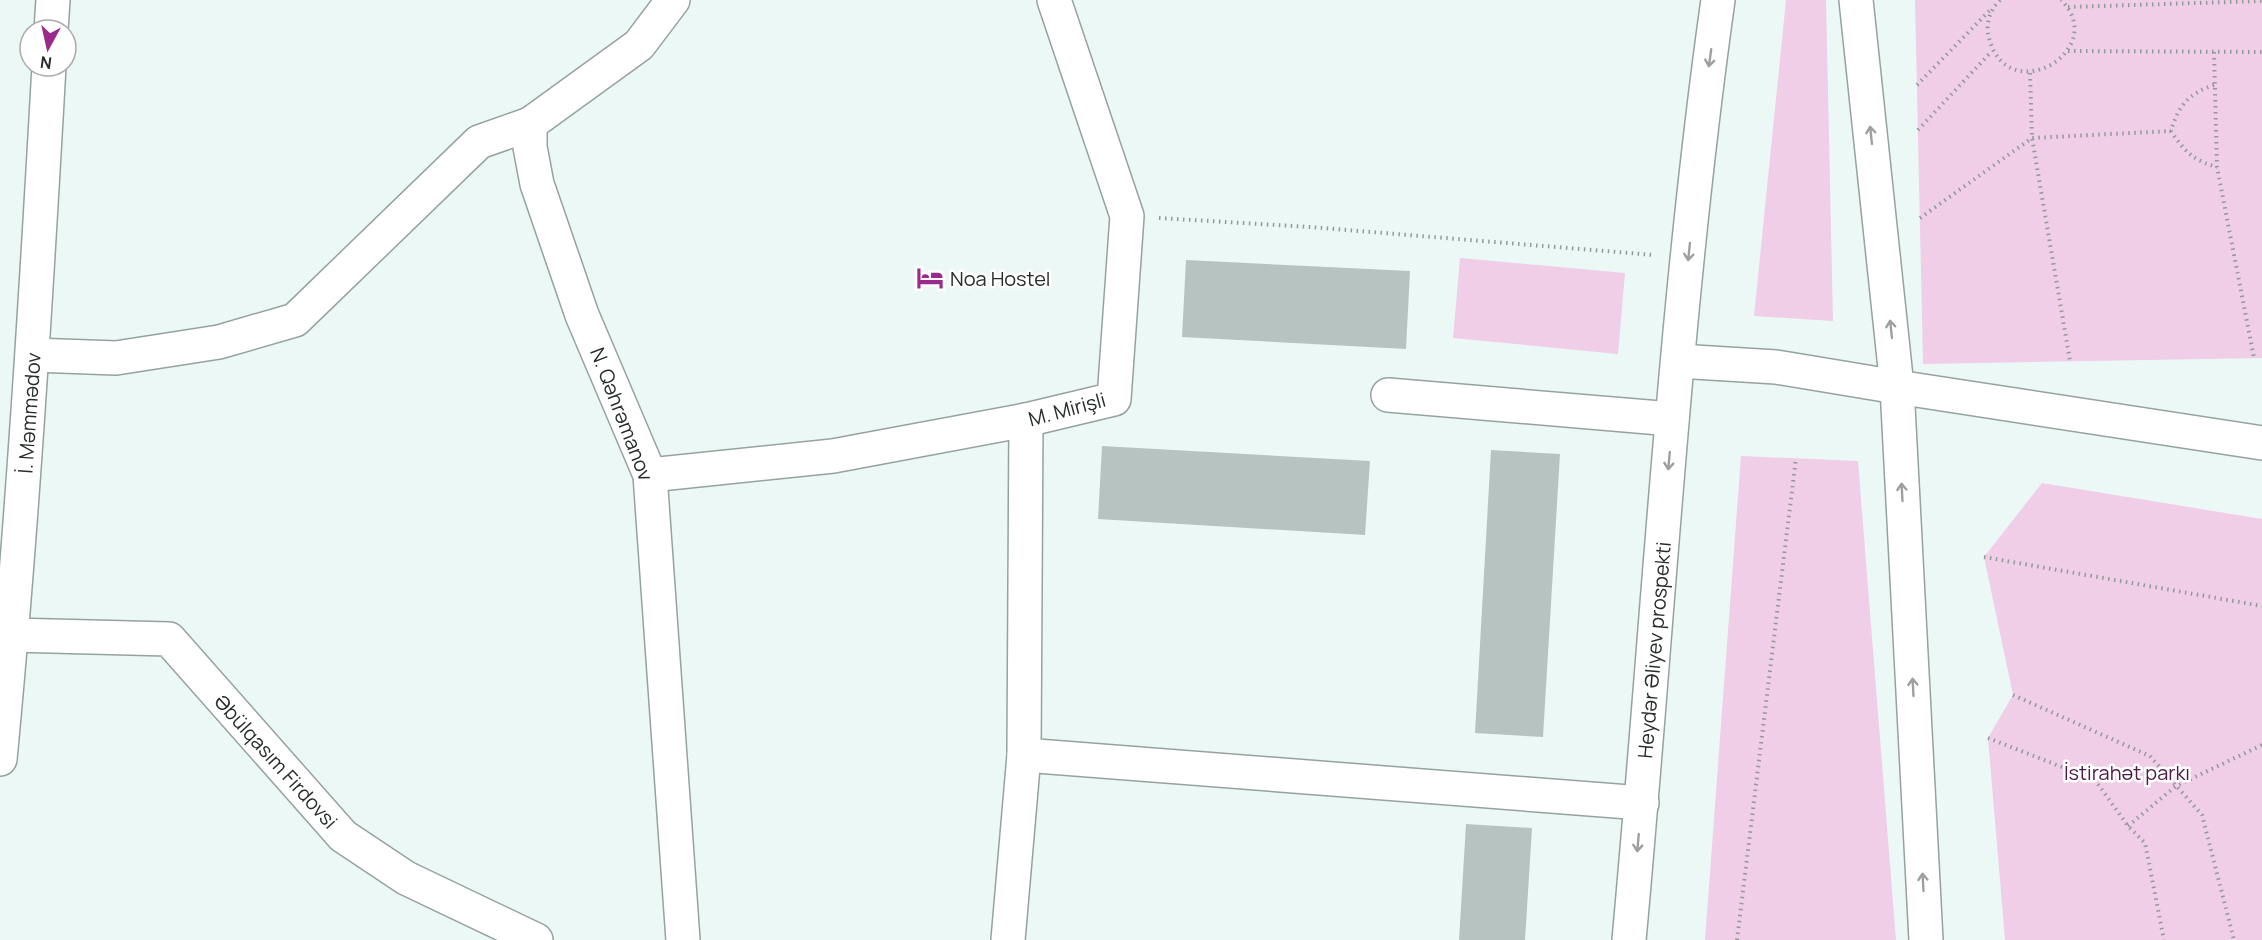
<svg xmlns="http://www.w3.org/2000/svg" width="2262" height="940" font-family="Manrope,sans-serif">
<style>
.green{fill:#f0cee7}
.building{fill:#b7c3c1}
.lines{fill:none;stroke-linecap:round;stroke-linejoin:round}
.minor-casing{stroke:#96a2a0;stroke-width:36}
.major-casing{stroke:#96a2a0;stroke-width:36}
.highway-casing{stroke:#96a2a0;stroke-width:36}
.path{stroke:#919a99;stroke-width:4;stroke-dasharray:1.5 4.5;stroke-linecap:butt}
.minor{stroke:#fff;stroke-width:33}
.major{stroke:#fff;stroke-width:33}
.highway{stroke:#fff;stroke-width:33}
.oneway{stroke:#9ea0a0}
.labels{text-anchor:middle;dominant-baseline:central;stroke-width:5;stroke-linejoin:round;paint-order:stroke}
.poi-label{font-size:20px;fill:#282d2c;stroke:#fff;text-anchor:start}
.street-label{font-size:20px;fill:#282d2c;stroke:#fff}
.park-label{font-size:20px;fill:#4c1a43;stroke:#fff}
</style>
<rect width="100%" height="100%" fill="#ebf8f6"/>
<g class="green">
<path d="M1786 0H1826L1833 321 1754 316Z"/>
<path d="M1915 0H2262V358L1923 364Z"/>
<path d="M1460 258 1625 273 1618 354 1453 338Z"/>
<path d="M1741 456 1858 461 1896 940H1705Z"/>
<path d="M2042 483 2262 519V940H2005L1988 738 2013 695 1984 557Z"/>
</g>
<g class="building">
<path d="M1186 260 1410 271 1406 349 1182 337Z"/>
<path d="M1102 446 1370 461 1365 535 1098 519Z"/>
<path d="M1491 450 1560 454 1543 737 1475 733Z"/>
<path d="M1466 824 1532 828 1525 940H1459Z"/>
</g>
<g class="lines">
<defs>
<g id="minor">
<path d="M673 0 639 45 530 124V147L537 184 582 315 650 475 683 940"/>
<path d="M33 355 116 358 219 342 295 320 479 142 530 124"/>
<path d="M1388 395 1672 419"/>
<path d="M1026 420 1024 755 1642 803"/>
<path d="M650 475 833 456 1026 420 1114 399 1127 216 1054 0"/>
<path d="M12 635 169 639 343 836 406 878 536 940"/>
<path d="M1008 940 1024 755"/>
</g>
<g id="major">
<path d="M51 30 53 0"/>
<path d="M1897 387 2262 443"/>
<path d="M0 759C22 529 36 297 49 66"/>
</g>
<g id="highway">
<path d="M1856 0 1897 387 1926 940"/>
<path d="M1678 361 1776 367 1897 387"/>
<path d="M1629 940C1658 627 1674 312 1718 0"/>
</g>
</defs>
<use href="#minor" class="minor-casing"/>
<use href="#major" class="major-casing"/>
<use href="#highway" class="highway-casing"/>
<g class="path">
<path d="M2000 0C1990 10 1985 24 1989 38 2008 111 2111 49 2061 0"/>
<path d="M2068 7 2262 1"/>
<path d="M2068 51 2262 52"/>
<path d="M2214 52 2217 167 2254 358"/>
<path d="M2030 73 2032 138 2070 361"/>
<path d="M1917 85 1992 8"/>
<path d="M2214 85C2189 93 2178 106 2171 131 2184 151 2194 161 2217 167"/>
<path d="M1918 130 1992 51"/>
<path d="M1159 218 1310 227 1654 255"/>
<path d="M1920 218 2032 138 2171 131"/>
<path d="M1984 557 2262 606"/>
<path d="M2013 695 2150 756 2202 815 2234 940"/>
<path d="M1988 738 2095 780 2128 826 2145 843 2164 940"/>
<path d="M2128 826 2176 786 2262 745"/>
<path d="M1737 940 1796 458"/>
</g>
<use href="#minor" class="minor"/>
<use href="#major" class="major"/>
<use href="#highway" class="highway"/>
</g>
<defs><path id="oneway-shaft" d="M-6 0H5M1.5-3L5.5 0L1.5 3" fill="none" stroke-width="1.6" stroke-linecap="round" stroke-linejoin="round" transform="scale(1.5)"/></defs>
<g class="oneway">
<use href="#oneway-shaft" transform="translate(1710 58) rotate(98)"/>
<use href="#oneway-shaft" transform="translate(1871 135) rotate(-96)"/>
<use href="#oneway-shaft" transform="translate(1689 252) rotate(96)"/>
<use href="#oneway-shaft" transform="translate(1891 329) rotate(-96)"/>
<use href="#oneway-shaft" transform="translate(1669 461) rotate(95)"/>
<use href="#oneway-shaft" transform="translate(1902 492) rotate(-93)"/>
<use href="#oneway-shaft" transform="translate(1913 687) rotate(-93)"/>
<use href="#oneway-shaft" transform="translate(1638 843) rotate(95)"/>
<use href="#oneway-shaft" transform="translate(1923 882) rotate(-93)"/>
</g>
<defs>
<symbol id="hotel-bare" viewBox="-9 -9 18 18"><path d="M-6-4.5h1.5V1H6V5H4.5V3h-9V5H-6ZM-4 0a1.8 1.8 0 1 1 3.6 0ZM.5 0V-2.5h3Q6-2.5 6 0Z" fill="#9b2b8a" stroke="#fff" stroke-width="2.5" paint-order="stroke"/></symbol>
</defs>
<g fill-rule="evenodd">
<use href="#hotel-bare" x="911" y="259" width="38" height="38"/>
</g>
<g class="labels">
<g class="poi-label">
<text x="950" y="278">Noa Hostel</text>
</g>
<g class="street-label">
<text transform="translate(1067 409) rotate(-15)">M. Mirişli</text>
<text transform="translate(29 413) rotate(-86)">İ. Məmmədov</text>
<text transform="translate(622 414) rotate(69)">N. Qəhrəmanov</text>
<text transform="translate(1654 650) rotate(-85)">Heydər Əliyev prospekti</text>
<text transform="translate(276 761) rotate(48)">Əbülqasım Firdovsi</text>
</g>
<g class="park-label">
<text x="2127" y="772">İstirahət parkı</text>
</g>
</g>
<g transform="translate(48 48) rotate(188)"><circle r="28" fill="#ffffff" stroke="#a9abab" stroke-width="1.5"/>
<path d="M0-4.5L10 22L0 15L-10 22Z" fill="#9b2b8a"/>
<text y="-9" font-size="16" font-weight="bold" text-anchor="middle" fill="#282d2c">N</text>
</g>
</svg>
